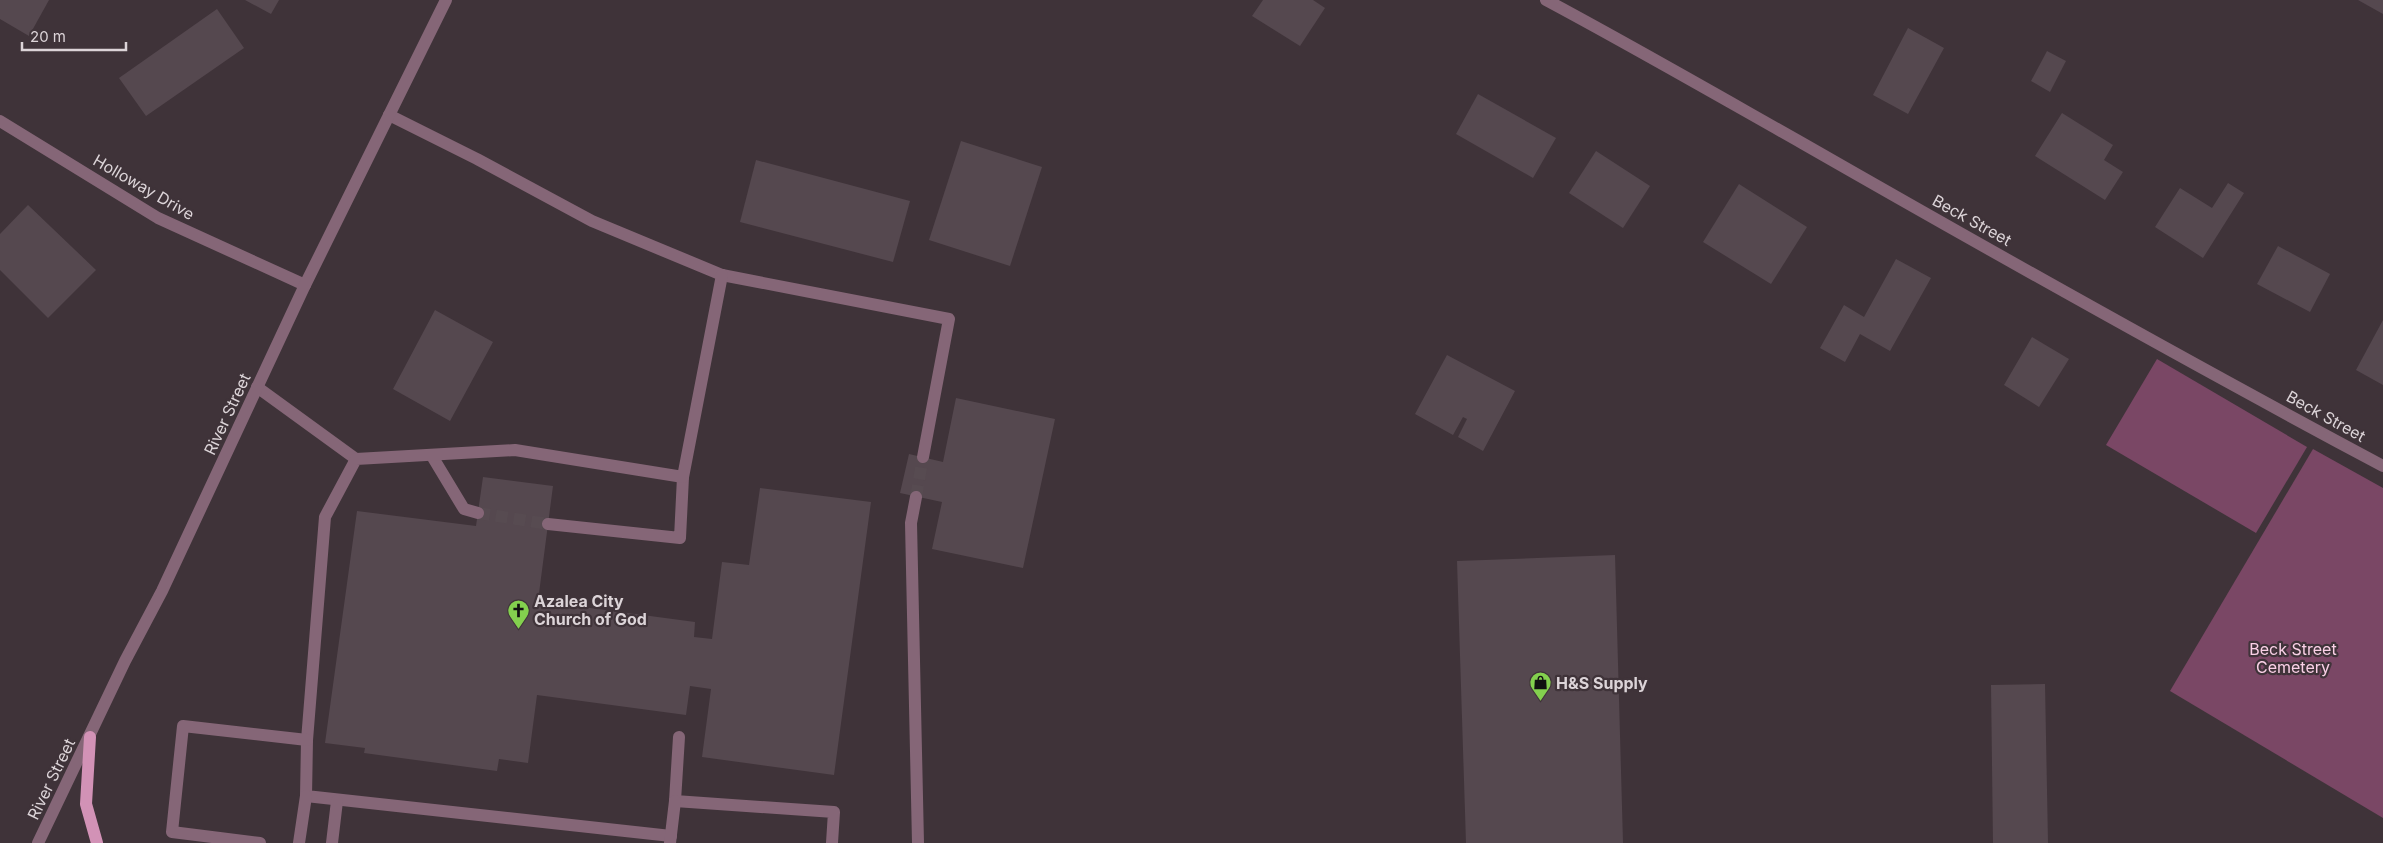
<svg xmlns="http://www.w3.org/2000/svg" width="2383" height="843" font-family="Inter,sans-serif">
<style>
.green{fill:#7a4765}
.building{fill:#55484f}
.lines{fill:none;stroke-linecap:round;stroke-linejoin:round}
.minor-tunnel{stroke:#574b51;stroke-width:12;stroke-dasharray:12 6;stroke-linecap:butt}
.minor{stroke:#856677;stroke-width:12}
.major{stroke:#d292b6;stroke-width:12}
.labels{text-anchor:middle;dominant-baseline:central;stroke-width:4.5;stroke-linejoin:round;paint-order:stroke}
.street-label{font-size:16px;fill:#dcd4d8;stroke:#3f3339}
.poi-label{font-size:16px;font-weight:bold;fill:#dcd4d8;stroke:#3f3339;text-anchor:start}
.park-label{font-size:16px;fill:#fad0e6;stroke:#3f3339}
</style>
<rect width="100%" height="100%" fill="#3f3339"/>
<g class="green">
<path d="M2157 359 2307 447 2256 533 2106 445Z"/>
<path d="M2313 449 2383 488V818L2170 691Z"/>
</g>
<g class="building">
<path d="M0 0H49L29 36 0 19Z"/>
<path d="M245 0H279L271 14Z"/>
<path d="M1263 0H1313L1325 8 1300 46 1252 16Z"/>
<path d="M2358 0H2383V14Z"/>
<path d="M217 9 244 48 146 116 119 78Z"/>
<path d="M1908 28 1944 48 1908 114 1873 95Z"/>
<path d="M2047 51 2066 61 2050 92 2031 81Z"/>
<path d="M1478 94 1556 138 1533 178 1456 134Z"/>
<path d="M2062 113 2113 145 2104 160 2123 172 2105 200 2035 156Z"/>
<path d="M961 141 1042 167 1010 266 929 240Z"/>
<path d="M1596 151 1650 186 1623 228 1569 193Z"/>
<path d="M756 160 910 201 893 262 740 222Z"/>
<path d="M2228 183 2244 193 2203 258 2155 227 2180 188 2212 208Z"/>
<path d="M1739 184 1807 227 1771 284 1703 242Z"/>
<path d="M28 205 96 270 48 318 0 270V234Z"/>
<path d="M2278 246 2330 274 2310 312 2257 284Z"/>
<path d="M1896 259 1931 278 1890 351 1860 334 1845 362 1820 348 1844 305 1864 317Z"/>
<path d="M435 310 493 342 450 421 393 389Z"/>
<path d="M2383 320V385L2356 370Z"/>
<path d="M2032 337 2069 359 2039 407 2004 385Z"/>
<path d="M1447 355 1515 391 1483 451 1458 437 1467 419 1463 417 1453 435 1415 414Z"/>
<path d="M956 398 1055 419 1023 568 932 549 942 502 900 493 909 454 943 462Z"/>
<path d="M483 477 553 486 538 601 695 622 694 637 712 639 722 562 749 565 760 488 871 502 834 775 702 757 711 689 690 686 686 715 537 695 528 763 499 759 497 771 364 753 365 748 325 743 357 511 476 526Z"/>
<path d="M1615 555 1623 843H1466L1457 561Z"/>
<path d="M2045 684 2048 843H1993L1991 685Z"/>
</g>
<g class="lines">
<g class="minor-tunnel">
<path d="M916 497 923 457"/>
<path d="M478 513 548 524"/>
</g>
<g class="minor">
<path d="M1546 0C1632 46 1717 95 1802 143 1994 253 2188 362 2383 466"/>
<path d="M389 115 477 159 592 221 722 275 949 319 923 457"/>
<path d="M0 121 158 218 305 285"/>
<path d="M257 387 356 459"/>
<path d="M432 456 464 509 478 513"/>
<path d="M916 497 911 523 918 843"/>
<path d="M548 524 680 538 683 477"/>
<path d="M679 737 675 801 834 812 832 843"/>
<path d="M671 836 306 796 307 740 325 517 356 459 515 450 683 477 722 275"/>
<path d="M38 843 125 661 162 591 305 285 446 0"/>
<path d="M260 843 172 832 183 726 307 740"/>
<path d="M299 843 306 796"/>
<path d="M332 843 337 801"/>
<path d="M670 843 675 801"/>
</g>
<path class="major" d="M90 737 86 804 97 843"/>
</g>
<defs>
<symbol id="church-pin" viewBox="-11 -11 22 30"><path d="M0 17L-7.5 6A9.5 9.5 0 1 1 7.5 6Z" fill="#83d04e" stroke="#3f3339"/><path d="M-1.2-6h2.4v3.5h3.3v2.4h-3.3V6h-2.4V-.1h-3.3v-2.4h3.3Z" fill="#111"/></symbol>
<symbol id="shop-pin" viewBox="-11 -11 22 30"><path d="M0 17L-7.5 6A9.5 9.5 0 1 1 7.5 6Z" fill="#83d04e" stroke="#3f3339"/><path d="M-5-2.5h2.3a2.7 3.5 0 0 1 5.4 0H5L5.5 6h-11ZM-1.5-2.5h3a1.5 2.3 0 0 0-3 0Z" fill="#111"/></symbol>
</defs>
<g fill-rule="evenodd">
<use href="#church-pin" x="506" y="598" width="25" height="34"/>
<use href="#shop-pin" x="1528" y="670" width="25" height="34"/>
</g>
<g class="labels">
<g class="street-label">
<text transform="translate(144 187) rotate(30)">Holloway Drive</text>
<text transform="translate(1972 220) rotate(29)">Beck Street</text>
<text transform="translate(227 414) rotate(-65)">River Street</text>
<text transform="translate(2326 416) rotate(29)">Beck Street</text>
<text transform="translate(51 779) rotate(-64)">River Street</text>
</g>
<g class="poi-label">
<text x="534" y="601">Azalea City<tspan x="534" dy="18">Church of God</tspan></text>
<text x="1556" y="683">H&amp;S Supply</text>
</g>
<g class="park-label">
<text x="2293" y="649">Beck Street<tspan x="2293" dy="18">Cemetery</tspan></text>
</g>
</g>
<path d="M22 42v8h104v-8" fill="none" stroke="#dcd4d8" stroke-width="2.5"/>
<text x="30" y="42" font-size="15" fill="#dcd4d8" stroke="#3f3339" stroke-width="4" paint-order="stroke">20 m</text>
</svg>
